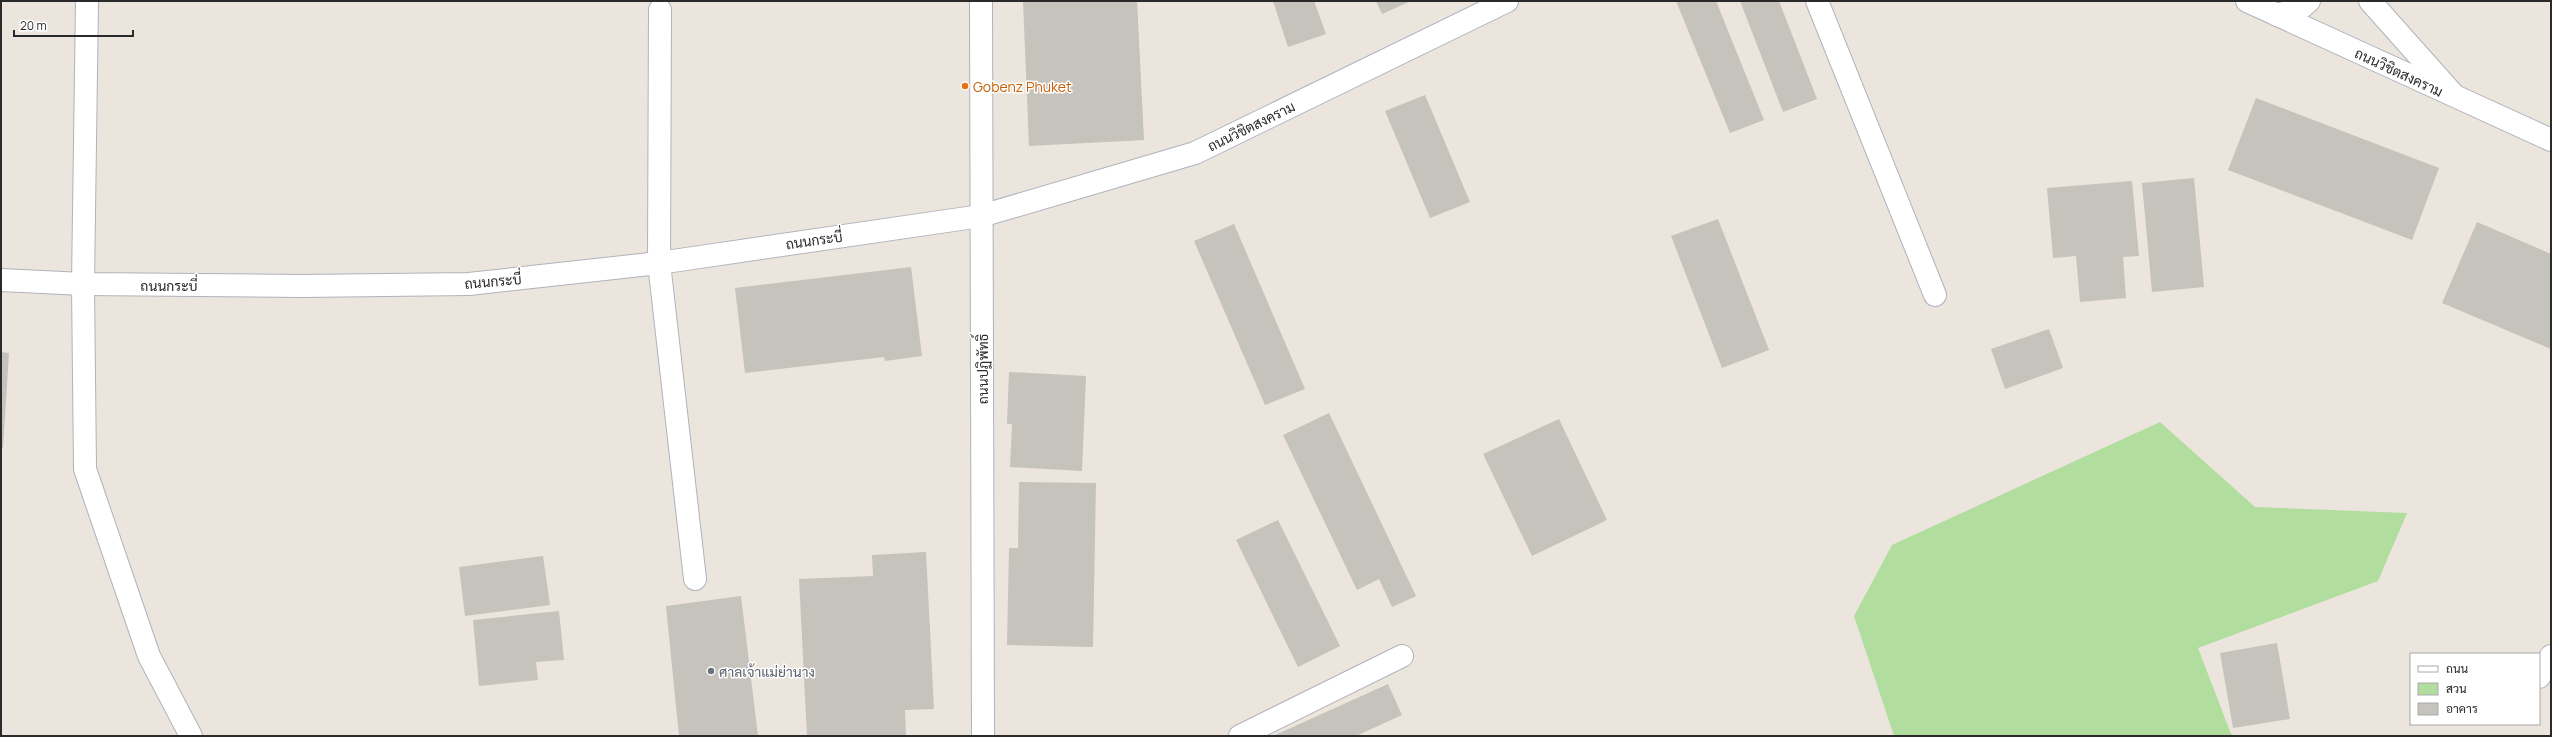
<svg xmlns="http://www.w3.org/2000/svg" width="2552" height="737" font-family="Manrope,Sarabun,sans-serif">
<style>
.green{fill:#b1dd9e}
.building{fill:#c6c2bc}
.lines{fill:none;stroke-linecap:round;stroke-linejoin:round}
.minor-casing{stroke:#b0b3bc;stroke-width:24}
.minor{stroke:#fff;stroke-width:22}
.food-dot{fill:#e8710a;stroke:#fff;stroke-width:1.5}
.worship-dot{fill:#6b7280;stroke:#fff;stroke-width:1.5}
.labels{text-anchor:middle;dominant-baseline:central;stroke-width:3;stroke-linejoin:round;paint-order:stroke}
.street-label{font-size:14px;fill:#2a2a2a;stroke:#fff}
.food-label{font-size:14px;fill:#c56008;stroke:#fff;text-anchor:start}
.worship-label{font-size:14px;fill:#5b616d;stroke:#fff;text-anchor:start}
</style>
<rect width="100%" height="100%" fill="#ebe5dd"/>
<path class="green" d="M2160 422 2255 507 2407 513 2378 581 2198 648 2231 734 2237 736H1894L1854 616 1892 545Z"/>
<g class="building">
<path d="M1023 1H1137L1144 140 1029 146Z"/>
<path d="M1273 1H1314L1326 34 1288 47Z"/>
<path d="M1376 1H1411L1382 14Z"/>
<path d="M1676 1H1716L1764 120 1730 133Z"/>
<path d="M1740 1H1779L1817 99 1783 112Z"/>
<path d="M1425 95 1470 202 1430 218 1385 111Z"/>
<path d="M2256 98 2439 168 2412 240 2228 170Z"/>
<path d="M2194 178 2204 287 2152 292 2142 183Z"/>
<path d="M2132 181 2139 256 2123 257 2126 298 2080 302 2076 256 2053 258 2047 188Z"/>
<path d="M1718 219 1769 350 1722 368 1671 236Z"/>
<path d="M2477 222 2551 254V349L2442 303Z"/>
<path d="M1234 224 1305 389 1265 405 1194 241Z"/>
<path d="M911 267 922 356 885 361 884 357 745 373 735 288Z"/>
<path d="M2049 329 2063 368 2005 389 1991 349Z"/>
<path d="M1 352 9 353 3 448H1Z"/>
<path d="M1009 372 1086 376 1082 471 1010 467 1012 424H1007Z"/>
<path d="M1329 413 1416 596 1392 607 1379 579 1357 590 1283 435Z"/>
<path d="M1559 419 1607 520 1532 556 1483 454Z"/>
<path d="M1019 482 1096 483 1093 647 1007 645 1009 548H1018Z"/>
<path d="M1278 520 1340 646 1298 667 1236 540Z"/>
<path d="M926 552 934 709 905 710 906 736H807L799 579 873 576 872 555Z"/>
<path d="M543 556 550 605 465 616 459 567Z"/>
<path d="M741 596 758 736H679L666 606Z"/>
<path d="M559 611 564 660 536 662 538 680 479 686 473 620Z"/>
<path d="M2277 643 2290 719 2233 728 2220 653Z"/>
<path d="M1388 684 1402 715 1356 736H1273Z"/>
</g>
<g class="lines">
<defs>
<g id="minor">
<path d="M87 1 83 284 85 469 149 656 191 736"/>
<path d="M981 1 983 736"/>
<path d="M1817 1 1935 295"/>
<path d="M2247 1 2551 140"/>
<path d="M2370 1 2452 93"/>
<path d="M660 10 659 263 695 579"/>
<path d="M2277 15 2301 8 2309 1"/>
<path d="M1 280 83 284 302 286 469 284 659 263 981 216 1195 153 1507 1"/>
<path d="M2539 677 2551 656"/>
<path d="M1240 736 1402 656"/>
</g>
</defs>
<use href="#minor" class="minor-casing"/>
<use href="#minor" class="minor"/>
</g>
<circle class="food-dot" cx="965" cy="86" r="4"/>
<circle class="worship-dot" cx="711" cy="671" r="4"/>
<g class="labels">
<g class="street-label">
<text transform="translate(2399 72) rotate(25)">ถนนวิชิตสงคราม</text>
<text transform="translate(1251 126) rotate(-26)">ถนนวิชิตสงคราม</text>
<text transform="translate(814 240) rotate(-8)">ถนนกระบี่</text>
<text transform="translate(493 281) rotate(-5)">ถนนกระบี่</text>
<text x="169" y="285">ถนนกระบี่</text>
<text transform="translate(982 369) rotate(-90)">ถนนปฏิพัทธิ์</text>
</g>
<g class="food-label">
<text x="973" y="86">Gobenz Phuket</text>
</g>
<g class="worship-label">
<text x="719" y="671">ศาลเจ้าแม่ย่านาง</text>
</g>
</g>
<rect width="2552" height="737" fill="none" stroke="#2a2a2a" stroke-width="4"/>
<rect x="2410" y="653" width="130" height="72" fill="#ffffff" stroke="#aaaaaa"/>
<rect x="2418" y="666" width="20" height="6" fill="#ffffff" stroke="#aaaaaa"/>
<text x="2446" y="673" font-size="12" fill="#2a2a2a">ถนน</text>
<rect x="2418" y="683" width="20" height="12" fill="#b1dd9e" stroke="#aaaaaa"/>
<text x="2446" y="693" font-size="12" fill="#2a2a2a">สวน</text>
<rect x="2418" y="703" width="20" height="12" fill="#c6c2bc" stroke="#aaaaaa"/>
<text x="2446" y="713" font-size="12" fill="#2a2a2a">อาคาร</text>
<path d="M14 30v6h119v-6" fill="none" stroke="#2a2a2a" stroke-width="2"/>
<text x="20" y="30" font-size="12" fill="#2a2a2a" stroke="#ffffff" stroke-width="3" paint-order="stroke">20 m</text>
</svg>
